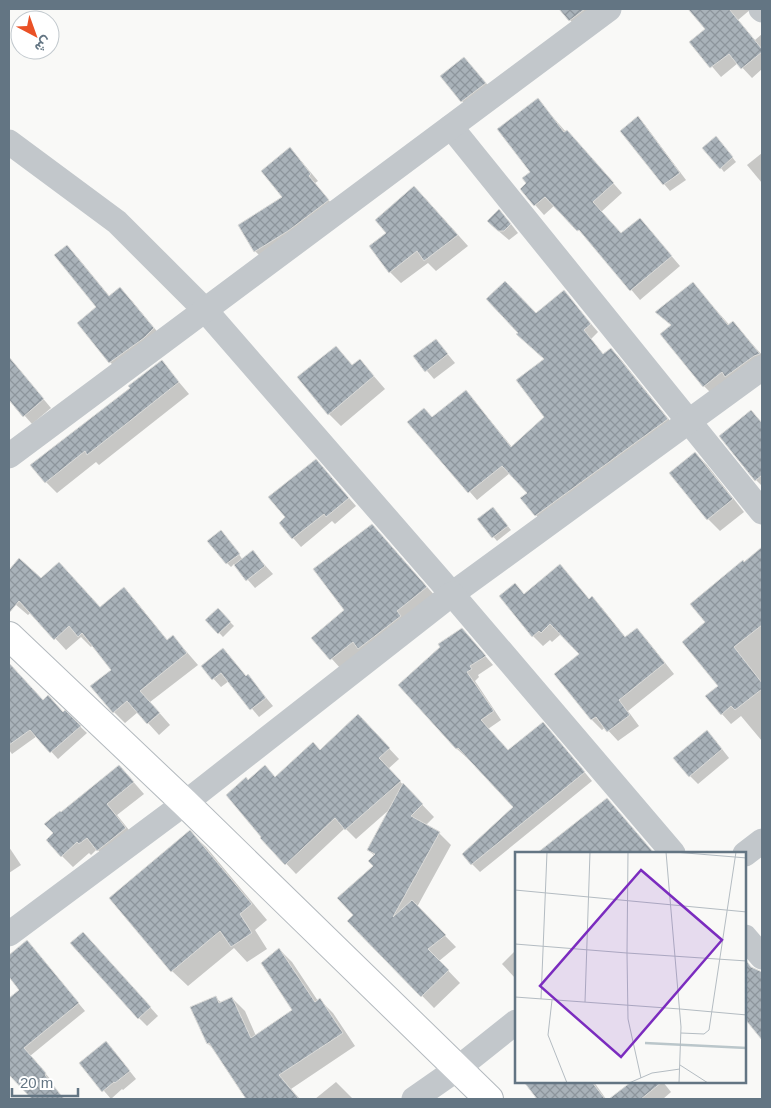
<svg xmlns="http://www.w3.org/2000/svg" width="771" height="1108" font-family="Arial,Vazirmatn,sans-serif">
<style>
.shadow{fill:#0003}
.building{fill:url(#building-cross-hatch);stroke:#dbdbd9}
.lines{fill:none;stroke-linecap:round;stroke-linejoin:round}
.primary-casing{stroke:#b3b9be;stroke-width:30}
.minor{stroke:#c2c7cb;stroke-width:25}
.primary{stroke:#fff;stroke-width:28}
.inset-river{fill:none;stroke:#bac6ca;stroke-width:2.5}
.inset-road{fill:none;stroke:#b4bcc2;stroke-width:1}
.view{fill:#7b2cbf;fill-opacity:0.15;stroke:#7b2cbf;stroke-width:2.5}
.inset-edge{fill:none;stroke:#637583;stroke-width:2.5}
</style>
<defs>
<pattern id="building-cross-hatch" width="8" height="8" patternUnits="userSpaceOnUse" patternTransform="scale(1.25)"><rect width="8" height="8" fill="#a9b2b9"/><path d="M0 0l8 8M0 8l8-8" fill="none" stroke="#8d959c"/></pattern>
</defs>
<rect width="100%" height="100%" fill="#f9f9f7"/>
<g class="shadow">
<path d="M560 9H610L580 31Z"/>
<path d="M690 9H751L738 20 755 40 762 34V69L752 78 738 63 721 77 691 42 707 29Z"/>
<path d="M464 58 493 91 470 109 462 101Z"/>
<path d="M537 99 566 132 576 141 622 193 601 212 621 234 640 219 680 266 640 300 588 239 555 205 544 215 522 190 528 183 532 172Z"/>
<path d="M638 118 645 125 686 180 670 191 664 184Z"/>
<path d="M720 142 736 162 724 172 721 168Z"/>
<path d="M762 153V183L747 165Z"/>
<path d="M297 156 318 181 315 183 335 208 262 258 255 251 284 197Z"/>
<path d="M425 198 468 246 436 271 428 263 401 283 390 272 370 247Z"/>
<path d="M507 219 518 233 509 240 496 229Z"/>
<path d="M67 246 79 259 110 297 120 289 132 301 165 341 122 374 110 362 78 323 98 307Z"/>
<path d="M693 284 733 329 738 328 762 355V371L716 398 704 386 672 326 657 312Z"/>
<path d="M564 292 598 332 591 339 604 355 611 349 619 357 675 427 543 523 536 515 528 493 510 473 477 500 409 422 433 418 466 391 512 447 545 417 546 359 536 315Z"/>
<path d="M436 340 455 363 434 379 415 357Z"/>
<path d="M336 347 353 366 360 360 385 389 341 426 329 414Z"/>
<path d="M9 358 51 408 32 424 9 398Z"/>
<path d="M162 362 189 394 99 465 96 462 57 493 46 482 131 388Z"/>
<path d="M751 412 762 423V486L756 480Z"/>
<path d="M695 453 707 465 744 512 720 531 708 519 670 473Z"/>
<path d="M324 469 356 506 335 524 332 521 301 547 280 523 287 518Z"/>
<path d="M496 512 511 530 497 541 479 520Z"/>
<path d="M225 535 243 560 253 552 273 574 255 588 234 564 231 567 227 563 209 541Z"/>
<path d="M382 536 436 597 341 669 313 638 346 610Z"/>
<path d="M762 549V741L741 716 731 724 722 714 720 686 707 622 744 563Z"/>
<path d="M19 560 41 579 100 608 124 589 135 600 168 641 173 636 198 665 150 702 170 725 159 735 138 712 125 723 114 712 113 670 93 645 91 647 81 637 66 650 31 612 28 615 9 599V572Z"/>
<path d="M560 566 590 600 592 598 602 608 626 638 637 629 647 640 674 674 628 711 639 726 618 741 605 727 602 730 592 720 556 674 581 655 561 634 552 642 550 640 543 646 533 636 515 584 525 595Z"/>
<path d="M218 610 234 626 223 637 207 620Z"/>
<path d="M470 638 493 665 478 675 479 677 475 681 501 720 488 729 509 751 551 732 592 781 480 872 472 864 515 807 467 755 466 757 457 749 399 685Z"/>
<path d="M202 666 248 676 273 706 259 717 229 681 221 687Z"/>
<path d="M20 677 43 702 64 713 65 712 87 733 58 759 37 736 12 754 9 750V686Z"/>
<path d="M368 726 399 759 388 769 434 817 425 826 439 833 451 845 417 907 456 947 439 961 460 983 434 1008 349 921 355 915 374 866 375 856 368 850 390 809 356 839 345 828 296 874 262 838 249 782 265 767 276 778 321 751Z"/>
<path d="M715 740 729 758 698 784 690 776Z"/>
<path d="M130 778 144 794 117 815 137 840 109 861 97 849 91 855 89 853 73 867 62 856 55 833 61 814Z"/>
<path d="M190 832 206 847 267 920 255 930 267 949 247 962 234 948 188 986 172 971Z"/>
<path d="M9 847 21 865 9 873Z"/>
<path d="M91 941 158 1016 147 1026 139 1018Z"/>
<path d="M27 942 85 1011 30 1056 52 1081 51 1083 64 1099H34L9 1071V1000L21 990 9 975V957Z"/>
<path d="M279 949 292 962 318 1001 320 1000 333 1013 355 1046 291 1089 300 1099H248L216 1051 208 1044 215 997 222 1003 232 998 245 1011 256 1036 294 1011Z"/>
<path d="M516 950V979L502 964Z"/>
<path d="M749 966 756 972 762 973V1038L745 1017V970Z"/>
<path d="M113 1050 136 1079 123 1090 122 1089 111 1099 80 1063Z"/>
<path d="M336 1082 353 1099H315Z"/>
<path d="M525 1082H594L606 1099H538Z"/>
<path d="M633 1082H663L671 1092 663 1099H611Z"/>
</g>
<g class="building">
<path d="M559 9H585L569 21Z"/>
<path d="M688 9H729L762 49V52L741 69 729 54 710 68 689 42 705 29Z"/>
<path d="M464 57 486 83 461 102 440 76Z"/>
<path d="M538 98 564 132 567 130 614 183 593 202 621 233 640 218 672 256 630 291 579 230 577 231 545 197 534 206 520 189 526 183 522 178 530 172 497 129Z"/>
<path d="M638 116 680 173 663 185 620 131Z"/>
<path d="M716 136 733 157 720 169 702 148Z"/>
<path d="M290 147 311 174 309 176 329 200 288 231 254 252 238 225 282 197 261 171Z"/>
<path d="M414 186 458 235 424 261 417 251 389 273 369 246 386 233 375 220Z"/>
<path d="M499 209 511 224 504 231H498L487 221Z"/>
<path d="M67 245 109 296 120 287 154 328 144 338 109 363 77 323 96 307 54 255Z"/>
<path d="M505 281 536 313 564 290 591 324 584 330 603 354 611 348 668 419 535 516 520 498 527 493 502 466 468 493 407 422 424 408 432 417 466 390 511 447 544 417 516 380 544 359 516 334 518 333 486 299Z"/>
<path d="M693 282 728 325 733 321 760 354 754 356 725 377 722 372 703 387 660 334 671 325 655 312Z"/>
<path d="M436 339 448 354 425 372 413 356Z"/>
<path d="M336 346 352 365 360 359 374 376 328 415 297 377Z"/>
<path d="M9 357 44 399 23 417 9 400Z"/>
<path d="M162 360 179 382 87 455 85 451 45 483 30 465 130 388 128 386Z"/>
<path d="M751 410 762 423V475L755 481 719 436Z"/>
<path d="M695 452 733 499 707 520 669 473Z"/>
<path d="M316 459 349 498 326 517 324 514 292 539 279 523 285 517 268 497Z"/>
<path d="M493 507 508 526 492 538 477 519Z"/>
<path d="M372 524 427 587 397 611 401 616 358 649 353 642 330 660 311 638 344 610 313 569Z"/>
<path d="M221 530 240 554 226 564 207 541Z"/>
<path d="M762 547V625L734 647 762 683V689L735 710 731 706 721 715 705 696 718 686 682 642 705 622 690 604 743 560 744 562Z"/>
<path d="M253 550 265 566 246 581 234 565Z"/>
<path d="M19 558 41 578 59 562 100 607 124 587 167 640 173 635 187 653 140 691 160 713 147 724 127 701 113 713 90 686 111 670 82 633 78 637 69 626 54 640 19 601 9 613V570Z"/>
<path d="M560 564 589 599 592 596 625 637 637 628 665 663 619 700 630 715 607 732 596 717 591 720 554 674 579 654 550 624 541 633 539 631 532 637 499 596 515 583 524 594Z"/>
<path d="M218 608 231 622 218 634 205 620Z"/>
<path d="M462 628 486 656 470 666 472 669 467 672 494 711 481 720 508 750 543 722 585 772 471 865 462 854 513 807 458 748 456 749 398 685 440 647 438 644Z"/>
<path d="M223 648 246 676 248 674 266 698 250 710 221 673 212 680 201 666Z"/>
<path d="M9 663 43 700 48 695 63 712 65 710 81 726 50 753 30 730 9 745Z"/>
<path d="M358 714 390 748 379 758 401 781 345 830 335 818 285 865 260 838 261 837 226 795 246 777 248 780 265 765 275 777 313 742 320 750Z"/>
<path d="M707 730 722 749 689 777 673 758Z"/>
<path d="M119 765 134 782 107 804 126 828 97 851 87 838 79 844 77 842 61 857 46 840 53 833 44 824 60 811 61 812Z"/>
<path d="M403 783 423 804 411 816 440 832 393 917 412 900 446 935 428 949 449 970 421 997 347 921 353 915 337 898 373 866 368 861 375 854 367 850Z"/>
<path d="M607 798 654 853H537Z"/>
<path d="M190 830 252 904 240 914 252 933 231 947 220 931 171 972 109 898Z"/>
<path d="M83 932 151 1007 138 1019 70 943Z"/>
<path d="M27 940 79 1003 24 1048 46 1073 45 1075 64 1099H32L9 1075V998L19 990 9 977V955Z"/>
<path d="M279 948 315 1002 320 998 343 1033 279 1075 299 1099H246L209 1043 207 1044 190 1007 216 996 219 1003 232 997 251 1038 292 1010 261 963Z"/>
<path d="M745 959 751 967 762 972V1040L745 1019Z"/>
<path d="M106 1041 130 1071 115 1083 114 1082 102 1092 79 1063Z"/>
<path d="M524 1082H592L605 1099H537Z"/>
<path d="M631 1082H662L641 1099H609Z"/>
</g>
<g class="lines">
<defs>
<path id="primary" d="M9 636 185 803 489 1099"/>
</defs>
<use href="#primary" class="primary-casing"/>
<g class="minor">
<path d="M761 9 762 10"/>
<path d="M451 127 762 512"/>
<path d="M9 142 117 222 205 310 452 594 762 368"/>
<path d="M9 456 609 9"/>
<path d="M745 854 762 841"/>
<path d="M9 934 185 803 452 594 673 853"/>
<path d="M745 937 762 957"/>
<path d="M414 1099 457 1069 516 1022"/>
</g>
<use href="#primary" class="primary"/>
</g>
<g transform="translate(515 852)">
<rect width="231" height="231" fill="#f9f9f7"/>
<path class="inset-river" d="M130 191 232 196"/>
<path class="inset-road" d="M113 0 112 101 232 109M151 0 166 175 164 231M159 0 232 6M0 38 232 60M0 92 112 101 113 167 126 226M0 145 165 157M26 147 32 0M37 148 33 183 52 231M70 150 75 0M165 157 232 163M166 181 189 182 194 178 221 0M165 213 193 231M114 231 137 221 165 217"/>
<path class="view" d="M126 18 207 88 106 205 25 134Z"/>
<rect width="231" height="231" class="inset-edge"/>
</g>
<rect width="771" height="1108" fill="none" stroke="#637583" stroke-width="20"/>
<g transform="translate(35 35) rotate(139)"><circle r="24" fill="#ffffff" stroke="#c1c8cd"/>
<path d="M0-4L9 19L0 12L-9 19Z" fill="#ea5126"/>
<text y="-8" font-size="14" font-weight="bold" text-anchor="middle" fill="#637583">ش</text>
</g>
<path d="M12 1088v8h66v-8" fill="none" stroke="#637583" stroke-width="2.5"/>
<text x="20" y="1088" font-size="15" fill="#637583" stroke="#ffffff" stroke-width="4" paint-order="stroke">20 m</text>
</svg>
